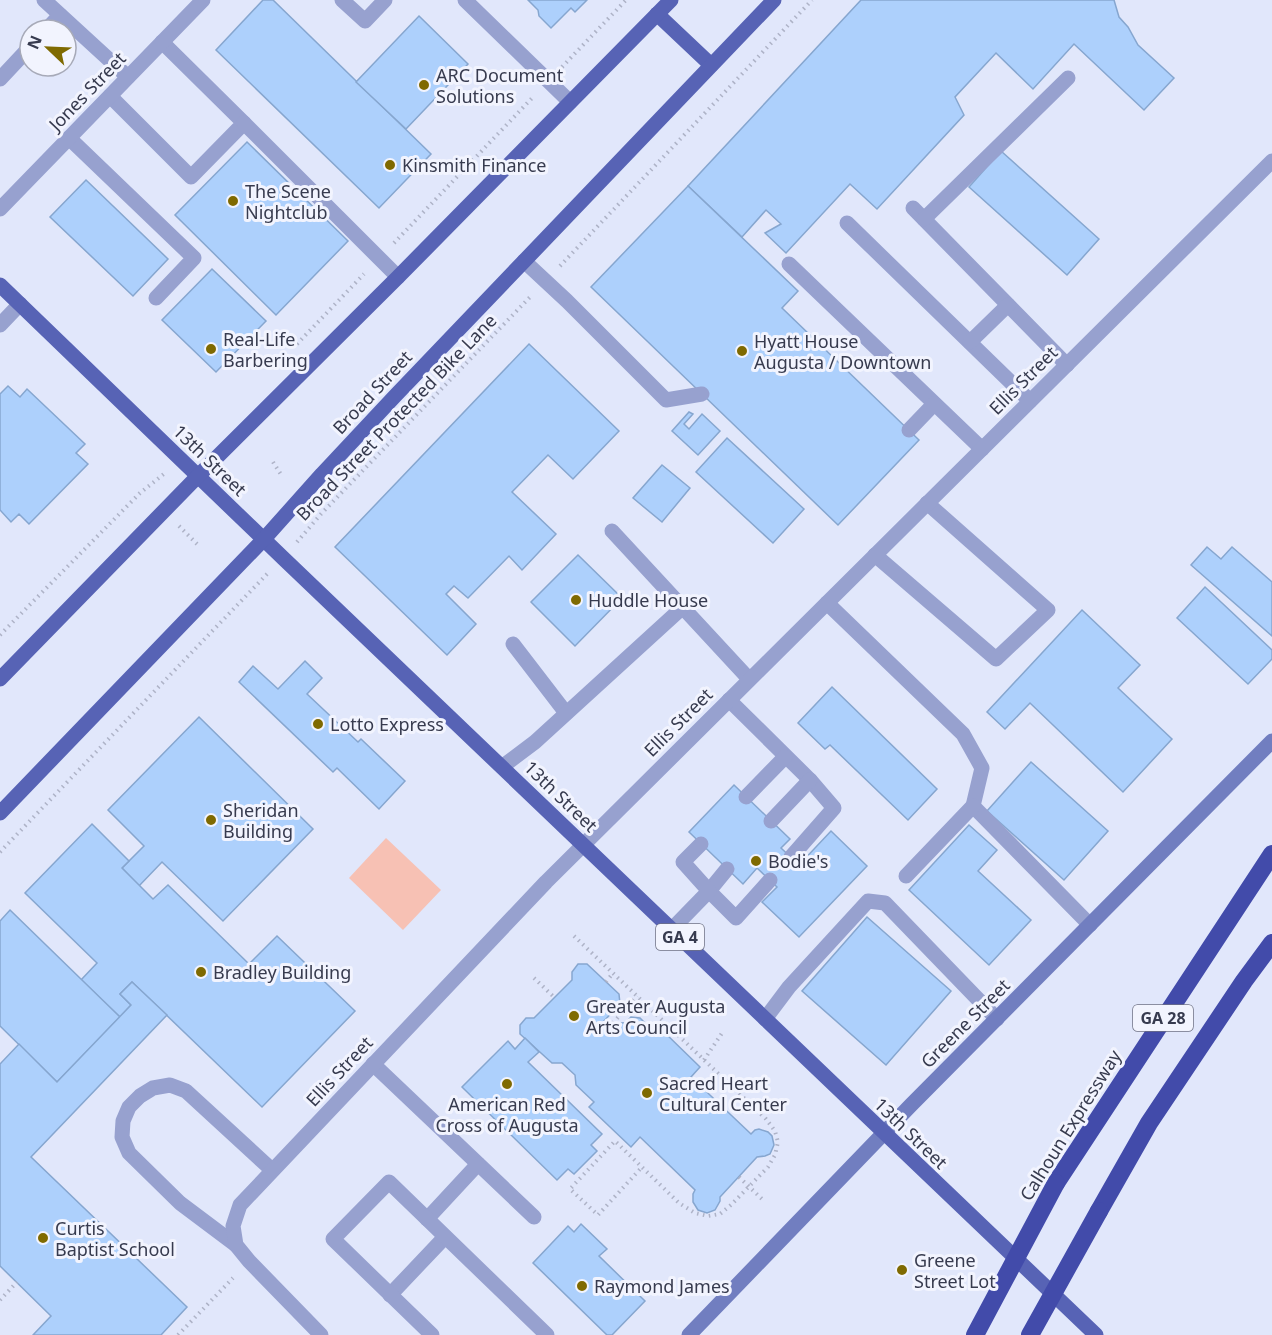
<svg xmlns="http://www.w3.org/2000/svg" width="1272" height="1335" font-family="'Noto Sans',sans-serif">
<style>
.green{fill:#f7c1b4}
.building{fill:#add0fc;stroke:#86a6cf;stroke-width:1.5}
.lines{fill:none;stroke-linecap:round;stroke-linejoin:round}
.path{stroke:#aeb3c7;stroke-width:4;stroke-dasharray:1.5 4.5;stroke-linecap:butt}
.lane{stroke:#97a1cf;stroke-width:15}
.street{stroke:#97a1cf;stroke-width:15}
.secondary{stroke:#717ec0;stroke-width:15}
.primary{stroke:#5763b5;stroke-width:15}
.highway{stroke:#424baa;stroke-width:18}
.highway-bridge{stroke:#424baa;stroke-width:18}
.poi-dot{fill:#7f6a01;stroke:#f2f4fe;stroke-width:2}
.labels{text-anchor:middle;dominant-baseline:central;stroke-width:6;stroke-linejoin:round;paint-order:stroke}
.shield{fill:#f2f4fe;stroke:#6f7284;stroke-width:1.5}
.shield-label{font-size:16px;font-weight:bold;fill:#373b4f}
.poi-label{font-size:18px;fill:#373b4f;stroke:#f2f4fe;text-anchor:start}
.street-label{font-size:18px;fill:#373b4f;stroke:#f2f4fe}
</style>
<rect width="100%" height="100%" fill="#e1e7fb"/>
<path class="green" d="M386 838 441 890 403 930 349 878Z"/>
<g class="building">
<path d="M263 0H273L431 154 379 208 216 50Z"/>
<path d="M528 0H587L575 12 571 8 551 28 539 16 538 10Z"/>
<path d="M861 0H1114L1119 17 1128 27 1138 45 1174 78 1144 110 1074 44 1033 89 996 53 955 97 964 115 877 209 850 184 786 253 765 233 781 224 766 210 742 237 688 186Z"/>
<path d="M419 16 468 64 406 129 356 82Z"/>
<path d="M247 142 348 241 276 315 175 215Z"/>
<path d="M1001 151 1099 239 1067 275 969 187Z"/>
<path d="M86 180 168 259 133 296 50 217Z"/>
<path d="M688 186 798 291 782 308 919 440 838 525 591 287Z"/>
<path d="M212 269 266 321 216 372 162 320Z"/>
<path d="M529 344 619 431 573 479 548 455 512 492 556 534 522 570 509 556 468 598 454 586 446 594 476 624 447 655 335 547Z"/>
<path d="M8 386 20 397 27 389 85 444 76 453 88 464 29 524 19 514 11 522 0 510V394Z"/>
<path d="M689 412 693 414 684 424 689 429 702 414 720 431 698 455 672 431Z"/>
<path d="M727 438 804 509 773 543 696 472Z"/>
<path d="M662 465 690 488 662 522 633 498Z"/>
<path d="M1207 547 1221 559 1232 547 1272 582V636L1191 565Z"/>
<path d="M578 555 622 598 575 646 531 602Z"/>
<path d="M1205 587 1272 650V659L1248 684 1177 618Z"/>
<path d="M1082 610 1140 665 1118 688 1172 739 1123 792 1030 703 1005 729 987 712Z"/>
<path d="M305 661 322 678 307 694 358 742 361 739 405 781 379 809 337 768 333 772 239 682 253 666 278 689Z"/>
<path d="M832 687 937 789 908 820 830 745 825 749 798 723Z"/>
<path d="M199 717 313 829 223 921 162 862 139 886 122 868 144 846 108 810Z"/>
<path d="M1031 762 1108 831 1064 880 987 811Z"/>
<path d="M734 785 790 839 781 848 799 865 831 831 867 866 799 937 762 902 777 887 757 868 743 884 689 832Z"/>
<path d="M92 824 129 861 122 868 153 899 168 885 249 964 277 936 355 1011 262 1107 132 982 120 994 131 1005 120 1017 81 980 97 963 25 893Z"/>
<path d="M969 825 997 850 978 871 1031 920 989 965 909 890Z"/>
<path d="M10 910 120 1017 57 1082 0 1026V921Z"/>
<path d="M867 917 951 991 886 1065 802 991Z"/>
<path d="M578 964H587L619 994 620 1004 603 1022 625 1023 631 1017 640 1018 657 1035 662 1030 700 1067 691 1077 751 1134 755 1130 759 1129 768 1132 772 1136 774 1145 770 1154 765 1156 757 1157 720 1197V1201L715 1210 707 1213 698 1210 693 1202V1194L695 1190 640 1137 631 1147 589 1107 594 1102 576 1085 575 1075 562 1063H552L520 1034V1025L526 1018H534L572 980V972Z"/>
<path d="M132 982 167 1015 31 1157 187 1307 161 1335H33L51 1316 0 1266V1064L19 1044 57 1082 131 1005 120 994Z"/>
<path d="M525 1038 539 1052 528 1062 602 1134 591 1145 597 1151 574 1174 568 1169 557 1180 462 1087 508 1041 515 1049Z"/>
<path d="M581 1224 607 1249 599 1256 645 1301 612 1335H607L533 1263 568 1226 574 1232Z"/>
</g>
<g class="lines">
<g class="path">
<path d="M562 67 626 0"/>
<path d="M394 243 534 96"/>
<path d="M560 266 812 0"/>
<path d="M297 344 364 274"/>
<path d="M273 462 282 476"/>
<path d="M179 526 200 547"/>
<path d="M297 542 321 514 532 295"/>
<path d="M0 635 140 493 165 473"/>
<path d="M0 852 269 572"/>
<path d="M574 936 766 1119 775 1131 778 1142 775 1155 768 1167 731 1205 720 1214 708 1216 695 1213 679 1203 615 1141 570 1189 598 1215 642 1167"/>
<path d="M534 978 555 998"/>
<path d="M606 982 613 973"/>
<path d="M613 1023 637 996"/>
<path d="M704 1060 722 1033"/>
<path d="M739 1177 763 1200"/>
<path d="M0 1300 17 1282"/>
<path d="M178 1335 233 1278"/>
</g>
<g class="lane">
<path d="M44 0 128 77"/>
<path d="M342 0 365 21 385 0"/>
<path d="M465 0 570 102"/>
<path d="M46 30 60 15"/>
<path d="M0 79 30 47"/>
<path d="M110 96 191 177 244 123 162 42"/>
<path d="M244 123 398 277"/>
<path d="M69 138 194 258 156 298"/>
<path d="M913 208 1067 365"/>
<path d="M924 219 1068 78"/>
<path d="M847 223 1030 401"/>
<path d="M524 261 567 301 666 400 702 394"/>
<path d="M789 264 982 449"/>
<path d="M0 325 20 304"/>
<path d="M970 342 1008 305"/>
<path d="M909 430 934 404"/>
<path d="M612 531 749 679"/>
<path d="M875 555 996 659 1048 610 927 503"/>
<path d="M827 603 963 734 982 768 973 806 1090 925"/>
<path d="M513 644 566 713"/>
<path d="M729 700 810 780 834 808 791 857"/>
<path d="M503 766 535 742 683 607"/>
<path d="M746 797 785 757"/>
<path d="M771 821 810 780"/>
<path d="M727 869 709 891 736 918 770 880"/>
<path d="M906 876 973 806"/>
<path d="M672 929 709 891 683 862 701 844"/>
<path d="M765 1019 789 987 868 901 885 903 997 1019"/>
<path d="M373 1064 534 1217"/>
<path d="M427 1219 478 1164"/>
<path d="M236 1245 180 1203 129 1153 122 1137 123 1121 129 1107 140 1096 153 1088 170 1085 186 1091 272 1170"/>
<path d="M390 1295 445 1237"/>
<path d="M432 1335 333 1239 389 1182 547 1335"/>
</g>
<g class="street">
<path d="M0 209 203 0"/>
<path d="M321 1335 249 1261 236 1245 233 1226 240 1205 546 882 1272 161"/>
</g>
<path class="secondary" d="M689 1335 911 1105 1272 741"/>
<g class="primary">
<path d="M657 14 711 65"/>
<path d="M0 285 283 558 1096 1335"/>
<path d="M0 679 198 476 398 277 671 0"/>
<path d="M0 813 264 539 322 474 395 396 774 0"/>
</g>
<g class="highway">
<path d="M1056 1183 1272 854"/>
<path d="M1099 1211 1149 1123 1244 981 1272 943"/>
</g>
<g class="highway-bridge">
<path d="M975 1335 1056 1183"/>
<path d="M1030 1335 1099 1211"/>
</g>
</g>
<g class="poi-dot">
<circle cx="424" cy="85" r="6"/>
<circle cx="390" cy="165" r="6"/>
<circle cx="233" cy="201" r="6"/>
<circle cx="211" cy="349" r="6"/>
<circle cx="742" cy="351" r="6"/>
<circle cx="576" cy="600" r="6"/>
<circle cx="318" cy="724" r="6"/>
<circle cx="211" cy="820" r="6"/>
<circle cx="756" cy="861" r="6"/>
<circle cx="201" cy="972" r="6"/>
<circle cx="574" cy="1016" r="6"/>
<circle cx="507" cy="1084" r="6"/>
<circle cx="647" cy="1093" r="6"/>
<circle cx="43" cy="1238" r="6"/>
<circle cx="902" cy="1270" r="6"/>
<circle cx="582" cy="1286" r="6"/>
</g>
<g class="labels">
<g class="shield">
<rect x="656" y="924" width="48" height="26" rx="4.5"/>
<rect x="1133" y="1005" width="60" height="26" rx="4.5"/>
</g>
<g class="shield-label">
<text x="680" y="937">GA 4</text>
<text x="1163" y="1018">GA 28</text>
</g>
<g class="poi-label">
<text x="436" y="75">ARC Document<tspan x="436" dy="21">Solutions</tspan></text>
<text x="402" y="165">Kinsmith Finance</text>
<text x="245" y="191">The Scene<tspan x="245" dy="21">Nightclub</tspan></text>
<text x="223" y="339">Real-Life<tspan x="223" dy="21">Barbering</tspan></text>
<text x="754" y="341">Hyatt House<tspan x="754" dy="21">Augusta / Downtown</tspan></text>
<text x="588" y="600">Huddle House</text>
<text x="330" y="724">Lotto Express</text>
<text x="223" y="810">Sheridan<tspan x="223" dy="21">Building</tspan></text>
<text x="768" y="861">Bodie's</text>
<text x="213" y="972">Bradley Building</text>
<text x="586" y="1006">Greater Augusta<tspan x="586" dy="21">Arts Council</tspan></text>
<text x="659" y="1083">Sacred Heart<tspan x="659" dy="21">Cultural Center</tspan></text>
<text x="507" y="1104" text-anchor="middle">American Red<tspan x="507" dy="21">Cross of Augusta</tspan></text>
<text x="55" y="1228">Curtis<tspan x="55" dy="21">Baptist School</tspan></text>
<text x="914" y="1260">Greene<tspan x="914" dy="21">Street Lot</tspan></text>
<text x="594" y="1286">Raymond James</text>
</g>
<g class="street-label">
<text transform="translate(87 91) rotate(-46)">Jones Street</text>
<text transform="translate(1023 380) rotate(-45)">Ellis Street</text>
<text transform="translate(372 392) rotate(-47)">Broad Street</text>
<text transform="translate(396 417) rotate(-46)">Broad Street Protected Bike Lane</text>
<text transform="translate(210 460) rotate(44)">13th Street</text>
<text transform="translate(678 722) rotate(-45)">Ellis Street</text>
<text transform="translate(561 796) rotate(44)">13th Street</text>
<text transform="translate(965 1023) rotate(-45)">Greene Street</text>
<text transform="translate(339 1071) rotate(-47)">Ellis Street</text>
<text transform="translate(1070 1125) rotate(-58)">Calhoun Expressway</text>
<text transform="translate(911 1133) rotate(44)">13th Street</text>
</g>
</g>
<g transform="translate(48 48) rotate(293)"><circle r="28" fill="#f2f4fe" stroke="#a7aab8" stroke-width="1.5"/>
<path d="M0-4.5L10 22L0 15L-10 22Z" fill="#7f6a01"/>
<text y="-9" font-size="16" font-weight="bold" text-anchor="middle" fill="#373b4f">N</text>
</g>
</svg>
